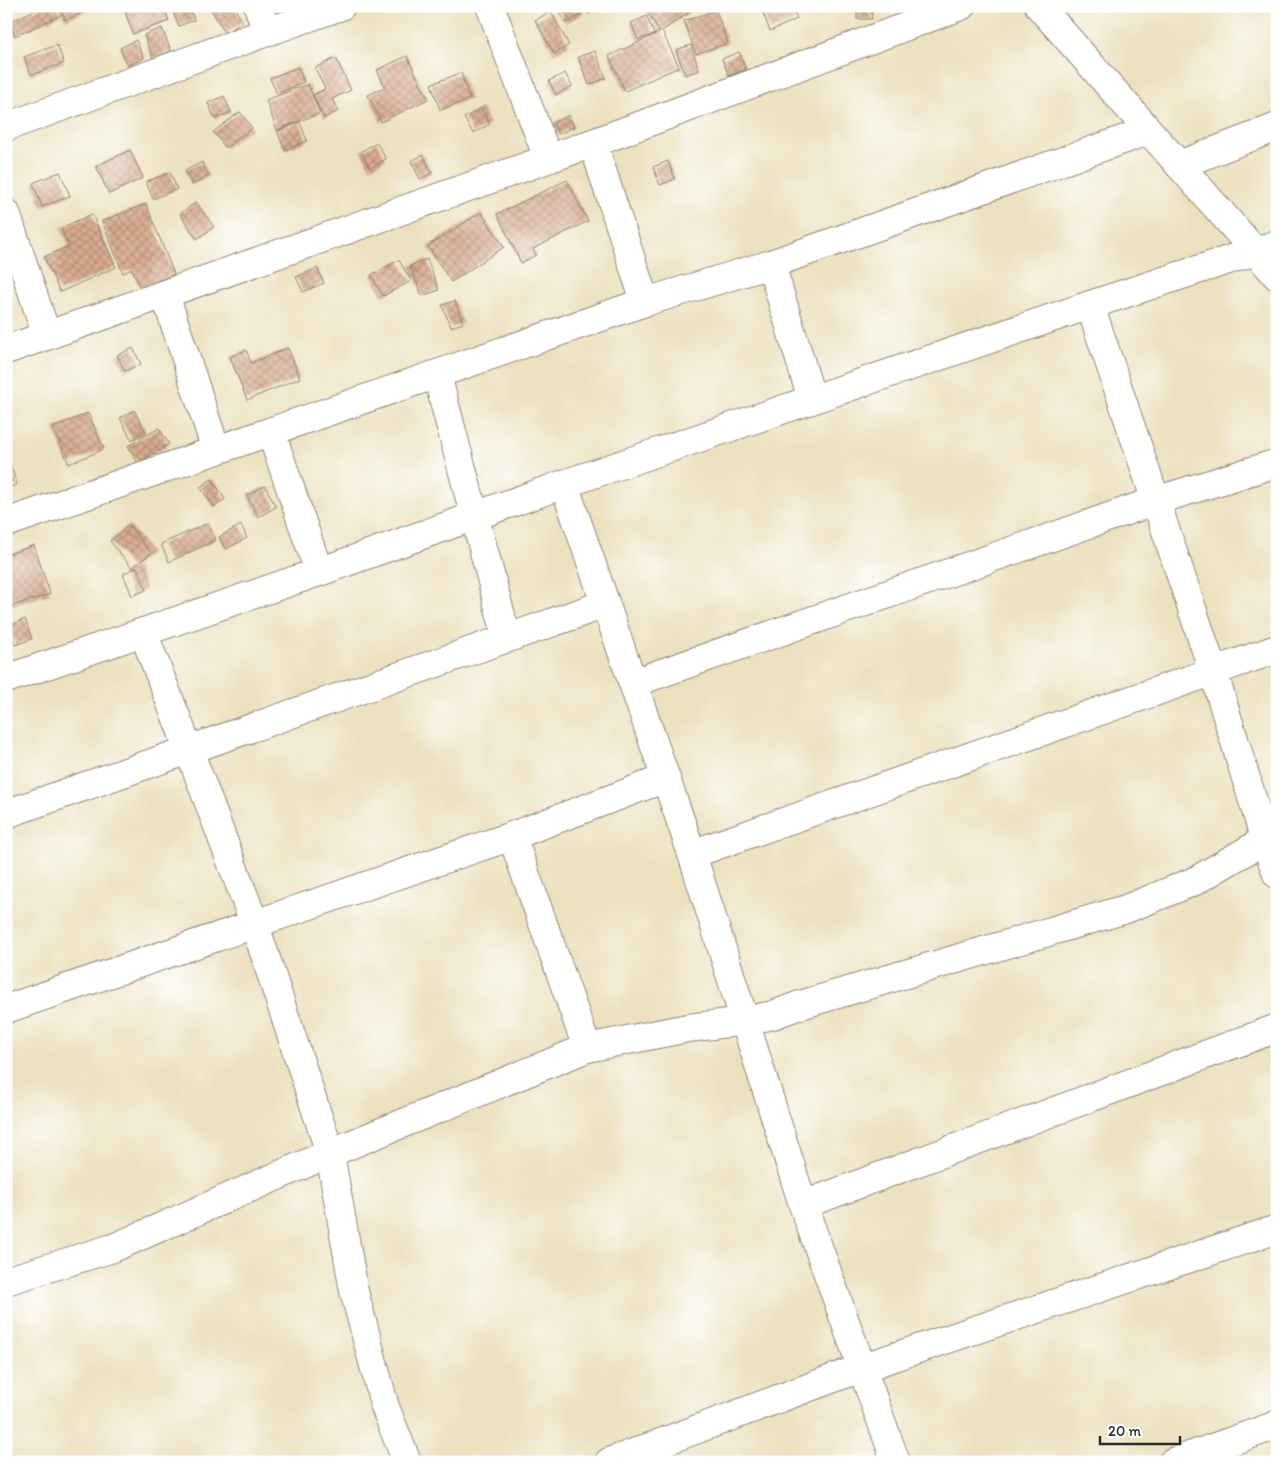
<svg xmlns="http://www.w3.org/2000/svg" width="1283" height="1468" font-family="Itim,sans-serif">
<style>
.building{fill:url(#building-cross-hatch)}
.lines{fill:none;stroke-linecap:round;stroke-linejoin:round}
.street-casing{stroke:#8c8675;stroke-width:30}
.street{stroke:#fff;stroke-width:28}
</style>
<defs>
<pattern id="building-cross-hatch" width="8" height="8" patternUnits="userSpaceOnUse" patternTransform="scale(1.25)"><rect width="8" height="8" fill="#d9ac8f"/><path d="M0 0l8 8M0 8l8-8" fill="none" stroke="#b08c75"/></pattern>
</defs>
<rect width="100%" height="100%" fill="#fff"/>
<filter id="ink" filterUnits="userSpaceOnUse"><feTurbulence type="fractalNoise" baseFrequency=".02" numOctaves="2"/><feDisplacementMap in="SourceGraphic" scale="10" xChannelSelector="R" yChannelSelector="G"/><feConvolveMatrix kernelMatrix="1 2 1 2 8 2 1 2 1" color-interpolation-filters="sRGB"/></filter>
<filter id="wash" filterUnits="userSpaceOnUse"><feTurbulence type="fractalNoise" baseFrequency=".0096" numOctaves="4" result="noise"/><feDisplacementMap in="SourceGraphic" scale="20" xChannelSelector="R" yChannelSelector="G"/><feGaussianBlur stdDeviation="1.12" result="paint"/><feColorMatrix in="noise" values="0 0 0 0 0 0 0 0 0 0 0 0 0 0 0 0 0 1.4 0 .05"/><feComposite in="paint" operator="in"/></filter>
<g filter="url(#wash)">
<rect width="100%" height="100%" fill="#ece1bf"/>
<g id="blocks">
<g class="building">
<path d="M44 6H57L61 15 15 36 9 22Z"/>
<path d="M60 6H99L65 20Z"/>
<path d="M131 6H164L169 21 133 34 124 9Z"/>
<path d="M170 6H189L194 20 179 26Z"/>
<path d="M209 6H233L243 22 225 33Z"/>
<path d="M560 6H579L583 14 565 23 558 7Z"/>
<path d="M586 6H605L588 13Z"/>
<path d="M652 6H687L690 12 662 31 679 67 625 91 609 56 660 32 646 10Z"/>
<path d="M760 6H792L797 19 770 31Z"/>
<path d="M857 6H871L872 19H857Z"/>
<path d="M716 10 728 43 696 54 684 21Z"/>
<path d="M551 12 569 45 554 54 535 20Z"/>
<path d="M647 16 654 34 638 40 631 23Z"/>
<path d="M162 28 171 51 153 58 144 35Z"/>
<path d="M136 40 144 58 128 66 120 48Z"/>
<path d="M57 45 64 63 31 75 24 57Z"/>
<path d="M691 45 699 70 685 75 676 50Z"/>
<path d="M595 51 606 78 589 85 578 57Z"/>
<path d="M739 52 746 69 729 76 722 59Z"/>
<path d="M407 56 428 99 381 122 368 95 385 87 377 70Z"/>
<path d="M336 58 351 90 332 99 338 111 324 118 313 95 325 89 315 68Z"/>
<path d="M298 67 304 82 277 94 270 78Z"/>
<path d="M461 73 470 99 440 110 431 84Z"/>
<path d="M565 73 572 86 556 95 549 81Z"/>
<path d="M308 84 320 113 277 130 266 100Z"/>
<path d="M224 96 231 112 215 119 208 103Z"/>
<path d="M481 108 490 124 473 133 464 118Z"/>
<path d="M240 112 252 128 226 148 213 132Z"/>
<path d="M569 115 574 127 558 134 553 123Z"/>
<path d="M300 122 307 141 285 150 277 131Z"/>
<path d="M377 143 386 159 370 168 361 151Z"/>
<path d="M130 150 143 178 109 194 96 166Z"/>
<path d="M423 155 432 173 420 179 411 161Z"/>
<path d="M668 161 675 179 660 185 653 167Z"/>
<path d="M202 162 209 176 192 185 185 171Z"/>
<path d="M60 172 70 196 42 207 33 183Z"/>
<path d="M170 172 177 189 153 199 146 182Z"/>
<path d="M567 180 588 221 533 249 536 255 521 263 497 214Z"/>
<path d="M196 202 214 227 197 239 180 214Z"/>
<path d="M146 204 174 274 140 288 132 269 123 273 102 221Z"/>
<path d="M481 212 504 247 451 282 428 246Z"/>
<path d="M92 214 116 267 60 292 44 257 69 246 61 228Z"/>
<path d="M427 259 439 290 422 296 410 266Z"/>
<path d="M399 260 411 281 383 296 371 275Z"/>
<path d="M317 268 324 283 303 292 296 277Z"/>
<path d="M455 301 463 323 451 327 442 305Z"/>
<path d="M133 348 141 364 125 371 117 355Z"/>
<path d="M288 348 300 378 247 400 230 357 246 350 251 363Z"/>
<path d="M134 410 146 432 132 440 120 418Z"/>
<path d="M88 413 104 449 69 464 53 428Z"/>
<path d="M159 428 169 444 138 463 128 446Z"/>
<path d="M8 457 17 485 6 488V458Z"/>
<path d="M212 479 225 499 214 507 200 487Z"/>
<path d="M265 486 276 507 258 517 247 495Z"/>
<path d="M208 523 216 540 169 562 161 544Z"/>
<path d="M129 525 151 553 132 568 110 541Z"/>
<path d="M241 525 247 538 226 549 219 537Z"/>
<path d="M34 545 50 594 6 608V571L9 570 6 555Z"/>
<path d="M137 567 146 590 132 596 123 574Z"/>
<path d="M25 619 32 639 15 645 8 626Z"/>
</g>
</g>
</g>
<g filter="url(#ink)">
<use href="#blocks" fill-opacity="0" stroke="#8c8675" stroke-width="1"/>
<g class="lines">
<defs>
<g id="street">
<path d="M258 6 267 32"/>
<path d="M490 6 548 158"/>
<path d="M1039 6 1277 276"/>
<path d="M6 127 267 32 341 6"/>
<path d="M593 143 645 302"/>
<path d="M1179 165 1277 127"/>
<path d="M6 213 47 336"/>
<path d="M771 264 812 400"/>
<path d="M165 294 216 450"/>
<path d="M1090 305 1213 671 1265 840 1277 874"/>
<path d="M6 350 593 143 961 6"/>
<path d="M437 375 507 638"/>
<path d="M271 432 319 572"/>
<path d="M564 484 692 854 803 1205 896 1462"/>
<path d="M6 523 645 302 771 264 1148 131"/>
<path d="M143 632 189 750 255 925 330 1153 354 1291 385 1407 407 1462"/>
<path d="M6 679 319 572 564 484 1090 305 1277 244"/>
<path d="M633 683 1155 501 1277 463"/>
<path d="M6 814 605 604"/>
<path d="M512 836 587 1048"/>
<path d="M692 854 1277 649"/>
<path d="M6 1009 512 836 666 778"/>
<path d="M803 1205 1277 1028"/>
<path d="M6 1281 113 1248 330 1153 587 1048 688 1028 745 1021 773 1015 797 1006 1126 909 1195 881 1265 840 1277 836"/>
<path d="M609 1462 861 1368 1277 1229"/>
<path d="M1173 1462 1277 1425"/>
</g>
</defs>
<use href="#street" class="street-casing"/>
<use href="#street" class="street"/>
</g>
</g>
<rect width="1283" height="1468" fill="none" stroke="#fff" stroke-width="25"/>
<path d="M1100 1436v8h80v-8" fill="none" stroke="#2b2b2b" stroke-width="2.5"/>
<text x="1108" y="1436" font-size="15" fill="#2b2b2b" stroke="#ffffff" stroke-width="4" paint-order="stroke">20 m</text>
</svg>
